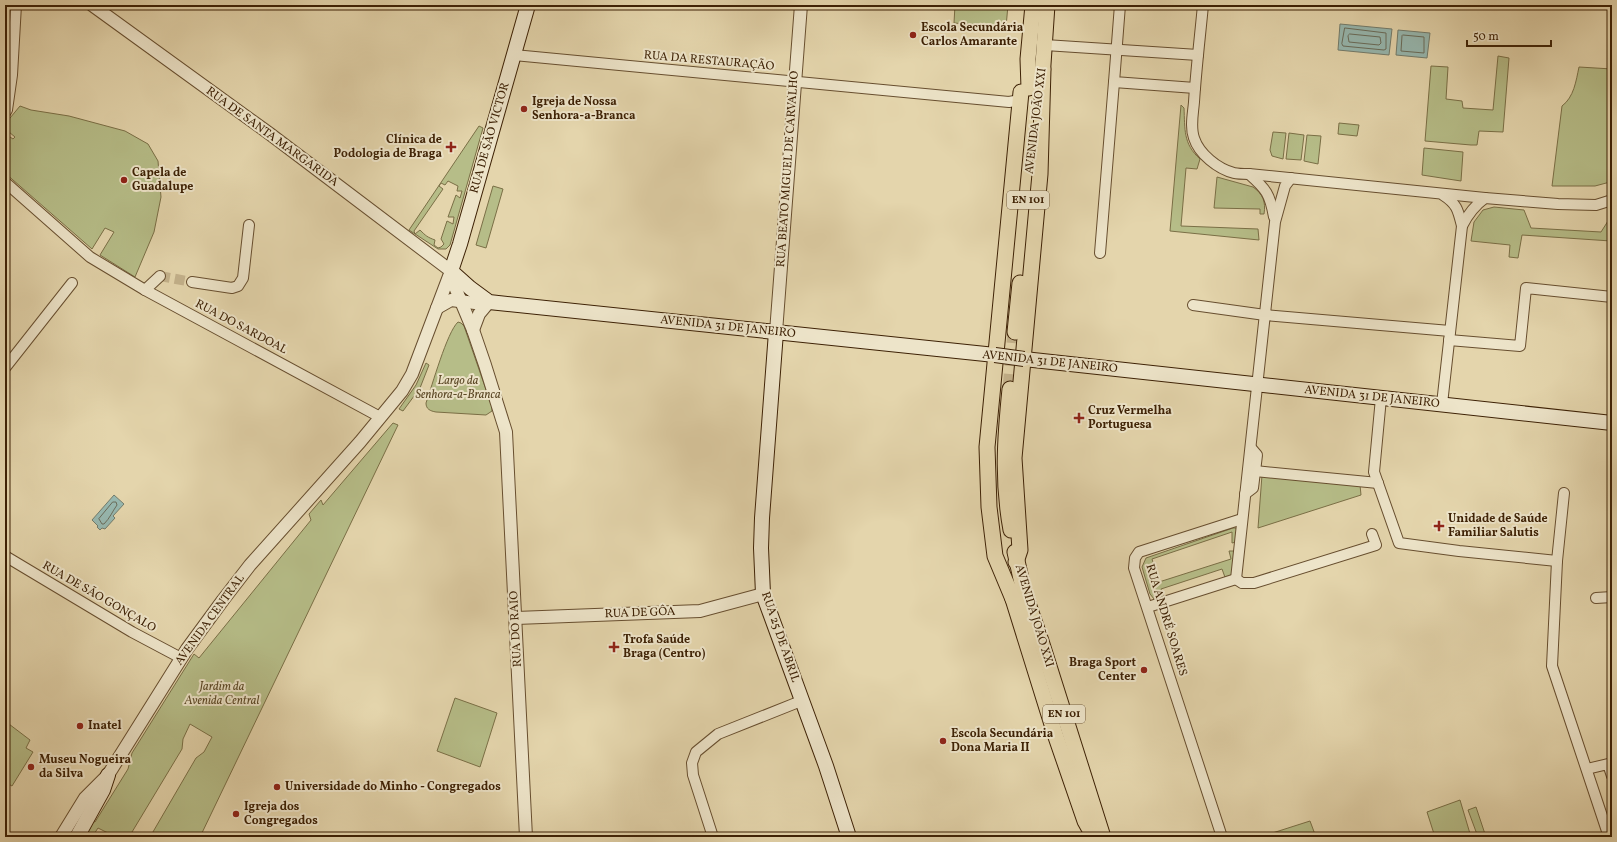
<svg xmlns="http://www.w3.org/2000/svg" width="1617" height="842" font-family="Vollkorn,serif">
<style>
.green{fill:#b6bd88;stroke:#7a6f46;fill-rule:evenodd}
.water{fill:#97b8b0;stroke:#737c6c}
.lines{fill:none;stroke-linecap:round;stroke-linejoin:round}
.shore{stroke:#6a6c5a;stroke-width:1}
.minor-tunnel{stroke:#c3b18b;stroke-width:10;stroke-dasharray:10 5;stroke-linecap:butt}
.primary-tunnel{stroke:#c3b18b;stroke-width:15;stroke-dasharray:15 8;stroke-linecap:butt}
.minor-casing{stroke:#674e2f;stroke-width:12}
.tertiary-casing{stroke:#674e2f;stroke-width:14}
.secondary-casing{stroke:#3d2105;stroke-width:16}
.primary-casing{stroke:#3d2105;stroke-width:17}
.minor{stroke:#ede4c9;stroke-width:10}
.tertiary{stroke:#ede4c9;stroke-width:12}
.secondary{stroke:#ede4c9;stroke-width:14}
.primary{stroke:#e4d5ac;stroke-width:15}
.secondary-bridge-casing{stroke:#3d2105;stroke-width:16;stroke-linecap:butt}
.secondary-bridge{stroke:#ede4c9;stroke-width:14}
.poi-dot{fill:#8f2418;stroke:#ede4c9;stroke-width:1.5}
.labels{text-anchor:middle;dominant-baseline:central;stroke-width:4;stroke-linejoin:round;paint-order:stroke}
.shield{fill:#ede4c9;stroke:#725c40;stroke-width:1}
.shield-label{font-size:11px;font-weight:bold;fill:#3d2105}
.poi-label{font-size:12px;font-weight:bold;fill:#3d2105;stroke:#ede4c9;text-anchor:start}
.street-label{font-size:12px;fill:#3d2105;stroke:#ede4c9}
.park-label{font-size:12px;font-style:italic;fill:#5b4826;stroke:#ede4c9}
</style>
<rect width="100%" height="100%" fill="#e4d5ac"/>
<filter id="stains"><feTurbulence type="fractalNoise" baseFrequency=".005" numOctaves="4"/><feColorMatrix values="0 0 0 0 .2 0 0 0 0 .09 0 0 0 0 .02 0 0 0 .5 -.17"/></filter>
<radialGradient id="worn" r=".72"><stop offset=".6" stop-color="#630" stop-opacity="0"/><stop offset="1" stop-color="#630" stop-opacity=".3"/></radialGradient>
<g class="green">
<path d="M955 5H1008L1006 27 954 23Z"/>
<path d="M1498 56 1509 58 1503 132 1479 131 1477 145H1471L1425 141 1431 66 1448 67 1446 99 1462 101 1463 108 1493 110Z"/>
<path d="M1579 67 1612 69V180L1610 182 1595 186H1552L1562 106C1574 97 1576 81 1579 67Z"/>
<path d="M1181 105 1184 108C1185 129 1183 144 1200 159L1197 169 1186 168 1181 226 1258 229 1259 240 1170 231Z"/>
<path d="M20 106 31 110 69 116 125 131 148 144 158 161 161 197 154 232 135 277 100 255 114 232 105 228 92 249 5 173V135H7L13 139 15 137 9 132V129L5 124Z"/>
<path d="M1339 123 1359 125 1357 136 1338 134Z"/>
<path d="M479 126 483 128 450 245 446 249H438L409 230ZM448 181 458 186 457 191H462L460 198 456 195 448 217H454L453 224 447 221 441 239 444 244 441 247 438 248 434 245 435 240C427 237 426 236 420 230L415 234 414 231 443 189 439 186 441 183 445 185Z"/>
<path d="M1273 132 1286 133 1283 159 1272 156 1270 150Z"/>
<path d="M1289 133 1304 135 1301 160 1286 159Z"/>
<path d="M1307 135 1321 136 1318 164 1304 161Z"/>
<path d="M1424 148 1463 152 1461 181 1422 175Z"/>
<path d="M1217 177 1253 187C1263 194 1266 202 1264 214H1260V209L1214 208Z"/>
<path d="M493 186 503 189 486 248 476 245Z"/>
<path d="M1494 207 1524 210 1531 228 1601 232 1608 221H1612L1611 241 1522 235 1518 258 1509 257 1510 245 1471 241 1474 222 1483 210Z"/>
<path d="M458 322 461 323 464 326 492 407V411L486 415 436 412C430 411 426 409 426 403 432 386 447 332 458 322Z"/>
<path d="M426 363 429 365 420 388 403 411 399 409 416 385Z"/>
<path d="M393 423 398 425 200 837H150L196 758 204 752 212 737 190 724 183 739 182 749 129 837H116L98 828 92 837 84 835 90 820 95 822 128 769 132 753 194 654 199 658 311 520 309 514 321 500 323 505Z"/>
<path d="M1262 475 1360 485 1361 495 1258 528Z"/>
<path d="M1233 528H1236L1238 533 1236 542 1232 543V532L1152 559 1159 582 1231 559 1229 551H1236L1235 574 1226 580 1222 569 1161 589 1164 597 1158 600 1154 599 1150 594 1142 567 1146 558Z"/>
<path d="M455 698 497 713 480 767 437 751Z"/>
<path d="M5 721 30 740 26 748 33 752 12 786 5 782Z"/>
<path d="M1460 800 1471 837H1435L1427 812Z"/>
<path d="M1476 807 1486 837H1478L1468 810Z"/>
<path d="M1310 821 1316 837H1260Z"/>
</g>
<g class="water">
<path d="M1340 24 1392 29 1389 55 1338 50Z"/>
<path d="M1398 30 1430 33 1427 58 1396 55Z"/>
<path d="M114 495 124 504 113 516 115 518 105 529 102 528 100 530 97 527 98 526 92 520Z"/>
</g>
<g class="lines">
<g class="shore">
<path d="M1345 28 1386 33V49L1384 50 1343 46 1342 44Z"/>
<path d="M1350 34 1380 37 1381 43 1379 45 1349 42 1348 36Z"/>
<path d="M1403 35 1424 37V53L1401 51 1402 36Z"/>
<path d="M113 502H116L117 505C112 512 110 518 104 524H102L99 519Z"/>
</g>
<path class="minor-tunnel" d="M160 276 192 282"/>
<path class="primary-tunnel" d="M1010 389 1015 332"/>
<defs>
<g id="minor">
<path d="M1120 5 1114 82 1195 88"/>
<path d="M1203 5C1200 37 1196 70 1194 102 1193 114 1190 127 1194 138 1199 154 1218 169 1234 173 1238 174 1244 174 1249 174L1485 198 1558 204 1596 205 1612 200"/>
<path d="M1045 45 1198 55"/>
<path d="M514 55 1009 102 1020 100"/>
<path d="M5 113 7 110 12 75 16 5"/>
<path d="M1249 174C1266 189 1270 194 1274 217"/>
<path d="M5 182 90 257 145 290 380 417"/>
<path d="M1443 195C1457 204 1458 210 1462 226"/>
<path d="M1100 253 1114 82"/>
<path d="M192 282 232 288 238 286 243 278 249 225"/>
<path d="M145 290 160 276"/>
<path d="M1193 305 1265 315 1450 331"/>
<path d="M1449 340 1520 346 1526 288 1612 297"/>
<path d="M5 368 72 283"/>
<path d="M1381 398 1374 472 1399 543 1459 551 1557 561"/>
<path d="M1442 404 1462 226C1468 214 1474 206 1485 198"/>
<path d="M1255 471 1378 483"/>
<path d="M1564 493 1557 561 1552 666 1609 837"/>
<path d="M1245 494 1253 488 1257 455 1251 448"/>
<path d="M5 556 132 632 181 658"/>
<path d="M1236 579 1275 222 1285 186 1291 178"/>
<path d="M1236 579 1242 583H1254L1376 545 1372 534"/>
<path d="M1596 598 1612 597"/>
<path d="M1148 607 1236 579"/>
<path d="M1587 769 1608 764 1612 776"/>
<path d="M713 837 693 775 692 763 696 752 718 734 801 701"/>
<path d="M1222 837 1134 568 1135 558 1139 552 1242 519"/>
</g>
<g id="tertiary">
<path d="M92 5 270 134 451 271"/>
<path d="M451 271 455 287 473 330 485 365 506 432 526 837"/>
<path d="M437 308 451 300 483 304 489 302"/>
<path d="M473 330 479 314 489 302"/>
<path d="M776 332 801 5"/>
<path d="M516 618 700 611 763 594"/>
<path d="M61 837 85 798 108 775 187 649 223 600 250 565 360 442 402 391 412 374 451 271"/>
</g>
<g id="secondary">
<path d="M528 5 460 244 451 271 470 288 489 302 995 355"/>
<path d="M776 332 762 518 761 548 763 594 826 766 849 837"/>
<path d="M1024 359 1612 423"/>
<path d="M77 837 103 790 108 775"/>
</g>
<g id="primary">
<path d="M1042 79 1047 5"/>
<path d="M1029 88 1028 59 1033 5"/>
<path d="M1015 332 1020 283"/>
<path d="M1010 389C1005 438 1002 481 1011 530"/>
<path d="M1015 552 1024 592 1041 641 1103 837"/>
<path d="M1016 562 1020 550 1014 458 1040 174 1043 69"/>
<path d="M1011 590 1013 599 1055 734 1085 821 1094 837"/>
<path d="M1013 599 995 556 989 507 987 447 1021 92"/>
</g>
</defs>
<use href="#minor" class="minor-casing"/>
<use href="#tertiary" class="tertiary-casing"/>
<use href="#secondary" class="secondary-casing"/>
<use href="#primary" class="primary-casing"/>
<use href="#minor" class="minor"/>
<use href="#tertiary" class="tertiary"/>
<use href="#secondary" class="secondary"/>
<use href="#primary" class="primary"/>
<defs>
<path id="secondary-bridge" d="M995 355 1024 359"/>
</defs>
<use href="#secondary-bridge" class="secondary-bridge-casing"/>
<use href="#secondary-bridge" class="secondary-bridge"/>
</g>
<g class="poi-dot">
<circle cx="913" cy="35" r="4"/>
<circle cx="524" cy="109" r="4"/>
<path d="M449 141h4v4h4v4h-4v4h-4v-4h-4v-4h4z"/>
<circle cx="124" cy="180" r="4"/>
<path d="M1077 412h4v4h4v4h-4v4h-4v-4h-4v-4h4z"/>
<path d="M1437 520h4v4h4v4h-4v4h-4v-4h-4v-4h4z"/>
<path d="M612 641h4v4h4v4h-4v4h-4v-4h-4v-4h4z"/>
<circle cx="1144" cy="670" r="4"/>
<circle cx="80" cy="726" r="4"/>
<circle cx="943" cy="741" r="4"/>
<circle cx="31" cy="767" r="4"/>
<circle cx="277" cy="787" r="4"/>
<circle cx="236" cy="814" r="4"/>
</g>
<g class="labels">
<g class="shield">
<rect x="1007" y="191" width="42" height="18" rx="3"/>
<rect x="1043" y="705" width="42" height="18" rx="3"/>
</g>
<g class="shield-label">
<text x="1028" y="200">EN 101</text>
<text x="1064" y="714">EN 101</text>
</g>
<g class="poi-label">
<text x="921" y="28">Escola Secundária<tspan x="921" dy="14">Carlos Amarante</tspan></text>
<text x="532" y="102">Igreja de Nossa<tspan x="532" dy="14">Senhora-a-Branca</tspan></text>
<text x="442" y="140" text-anchor="end">Clínica de<tspan x="442" dy="14">Podologia de Braga</tspan></text>
<text x="132" y="173">Capela de<tspan x="132" dy="14">Guadalupe</tspan></text>
<text x="1088" y="411">Cruz Vermelha<tspan x="1088" dy="14">Portuguesa</tspan></text>
<text x="1448" y="519">Unidade de Saúde<tspan x="1448" dy="14">Familiar Salutis</tspan></text>
<text x="623" y="640">Trofa Saúde<tspan x="623" dy="14">Braga (Centro)</tspan></text>
<text x="1136" y="663" text-anchor="end">Braga Sport<tspan x="1136" dy="14">Center</tspan></text>
<text x="88" y="726">Inatel</text>
<text x="951" y="734">Escola Secundária<tspan x="951" dy="14">Dona Maria II</tspan></text>
<text x="39" y="760">Museu Nogueira<tspan x="39" dy="14">da Silva</tspan></text>
<text x="285" y="787">Universidade do Minho - Congregados</text>
<text x="244" y="807">Igreja dos<tspan x="244" dy="14">Congregados</tspan></text>
</g>
<g class="street-label">
<text transform="translate(709 61) rotate(5)">RUA DA RESTAURAÇÃO</text>
<text transform="translate(1036 121) rotate(-83)">AVENIDA JOÃO XXI</text>
<text transform="translate(272 137) rotate(36)">RUA DE SANTA MARGARIDA</text>
<text transform="translate(490 138) rotate(-74)">RUA DE SÃO VICTOR</text>
<text transform="translate(788 169) rotate(-86)">RUA BEATO MIGUEL DE CARVALHO</text>
<text transform="translate(241 327) rotate(28)">RUA DO SARDOAL</text>
<text transform="translate(728 327) rotate(6)">AVENIDA 31 DE JANEIRO</text>
<text transform="translate(1050 362) rotate(6)">AVENIDA 31 DE JANEIRO</text>
<text transform="translate(1372 397) rotate(6)">AVENIDA 31 DE JANEIRO</text>
<text transform="translate(99 597) rotate(30)">RUA DE SÃO GONÇALO</text>
<text transform="translate(640 613) rotate(-2)">RUA DE GÔA</text>
<text transform="translate(1034 616) rotate(73)">AVENIDA JOÃO XXI</text>
<text transform="translate(210 620) rotate(-54)">AVENIDA CENTRAL</text>
<text transform="translate(1166 620) rotate(73)">RUA ANDRÉ SOARES</text>
<text transform="translate(516 629) rotate(-93)">RUA DO RAIO</text>
<text transform="translate(780 637) rotate(71)">RUA 25 DE ABRIL</text>
</g>
<g class="park-label">
<text x="458" y="381">Largo da<tspan x="458" dy="14">Senhora-a-Branca</tspan></text>
<text x="222" y="687">Jardim da<tspan x="222" dy="14">Avenida Central</tspan></text>
</g>
</g>
<rect width="1617" height="842" fill="none" stroke="#e4d5ac" stroke-width="20"/>
<rect x="6" y="6" width="1605" height="830" fill="none" stroke="#3d2105" stroke-width="2"/>
<rect x="10" y="10" width="1597" height="822" fill="none" stroke="#3d2105"/>
<path d="M1467 40v6h84v-6" fill="none" stroke="#3d2105" stroke-width="2"/>
<text x="1473" y="40" font-size="12" fill="#3d2105" stroke="#ede4c9" stroke-width="3" paint-order="stroke">50 m</text>
<rect width="100%" height="100%" filter="url(#stains)"/>
<rect width="100%" height="100%" fill="url(#worn)"/>
</svg>
